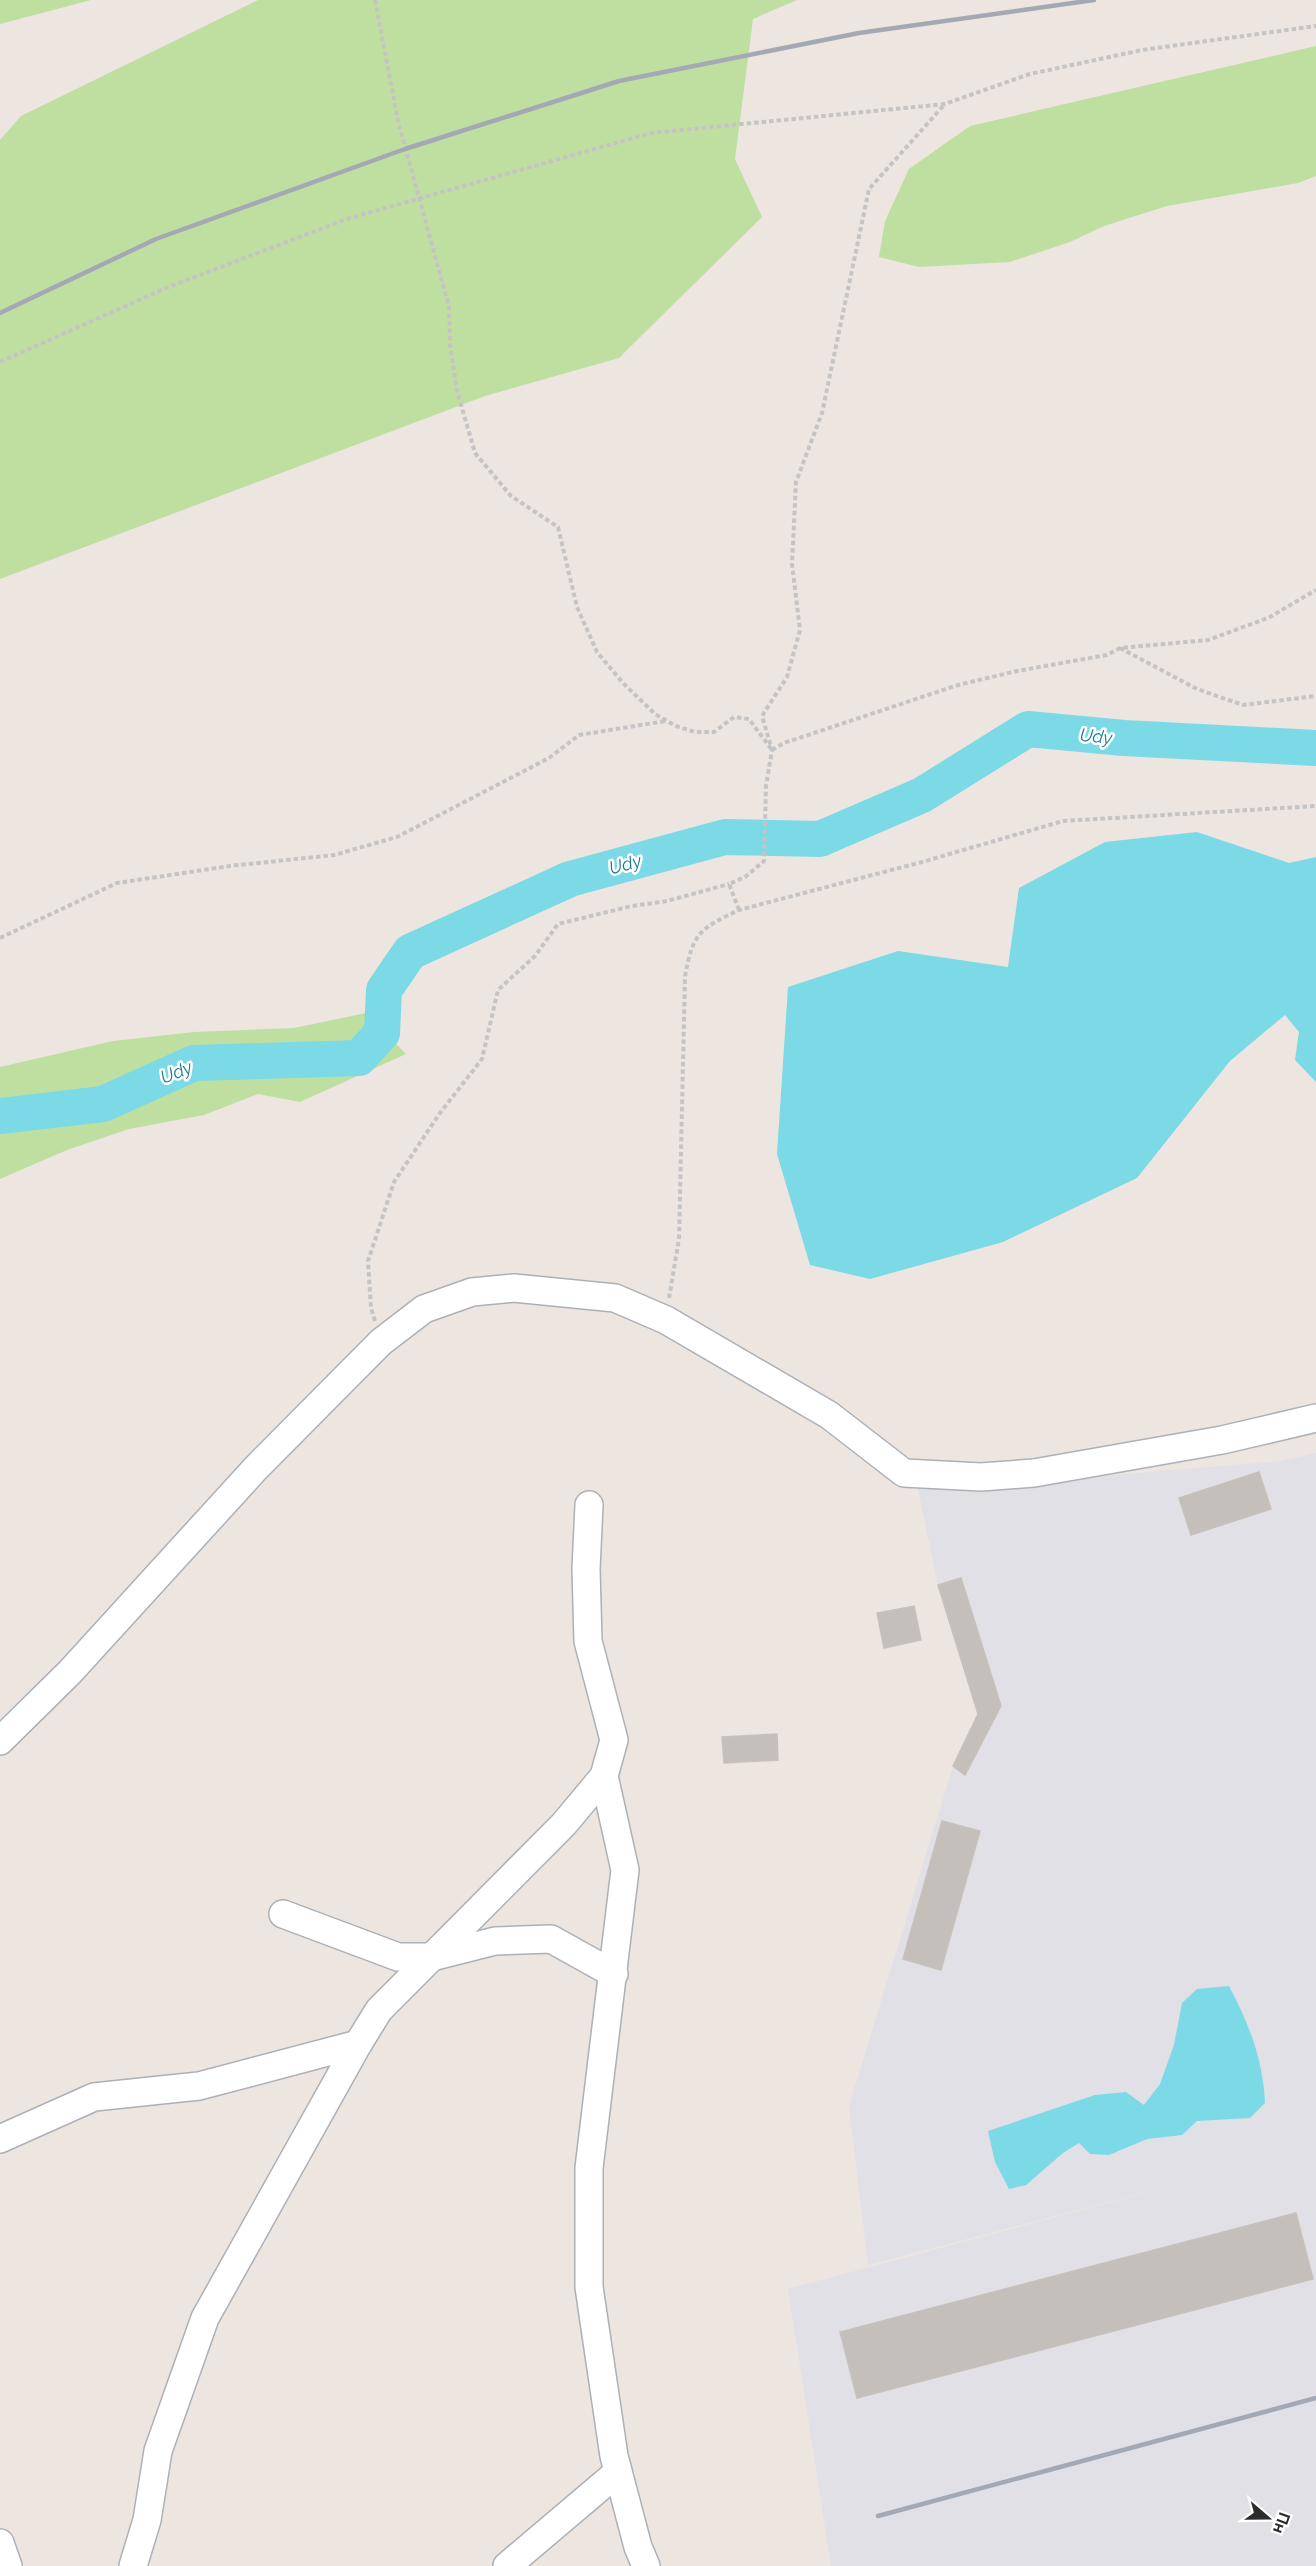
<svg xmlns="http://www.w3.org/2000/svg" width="1316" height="2566" font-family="Raleway,sans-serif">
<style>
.industrial{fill:#e0e0e6}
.green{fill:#bfdfa1}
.water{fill:#7cd9e6}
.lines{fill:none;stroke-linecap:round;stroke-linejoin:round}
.river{stroke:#7cd9e6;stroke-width:36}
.building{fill:#c5bfbc;stroke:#c8c1b9;stroke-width:1.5}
.minor-casing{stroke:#acb0b7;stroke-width:30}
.path{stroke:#c4c4c4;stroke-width:4;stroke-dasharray:4.5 3;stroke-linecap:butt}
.minor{stroke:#fff;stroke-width:27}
.rail{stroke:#a3a8b5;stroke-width:4.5}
.labels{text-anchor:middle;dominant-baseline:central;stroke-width:5;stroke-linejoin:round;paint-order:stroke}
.water-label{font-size:18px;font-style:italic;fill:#187c94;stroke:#fff}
</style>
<rect width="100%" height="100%" fill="#ede5e0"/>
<path class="industrial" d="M1316 1453V2566H831L788 2289 1249 2165 868 2265 849 2106 953 1766 978 1714 938 1585 918 1489 971 1487 1281 1461Z"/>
<g class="green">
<path d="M0 0H91L0 24Z"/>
<path d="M258 0H797L753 19 735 159 762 217 619 358 485 396 0 579V140L21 116Z"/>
<path d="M1316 46V176L1298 183 1167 206 1104 226 1070 242 1010 262 919 267 879 257 885 221 909 169 970 126Z"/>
<path d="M366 1013 406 1054 300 1102 258 1094 204 1115 129 1129 67 1150 0 1179V1067L113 1041 194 1032 294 1028Z"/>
</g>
<g class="water">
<path d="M1197 832 1289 863 1316 857V1082L1295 1060 1299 1032 1285 1015 1230 1061 1137 1178 1003 1242 870 1279 810 1265 777 1154 788 987 898 951 1008 967 1019 888 1105 842Z"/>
<path d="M1229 1986C1249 2024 1263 2059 1265 2103L1250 2118 1197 2121 1182 2135 1147 2139 1109 2155 1090 2154 1079 2143 1063 2153 1026 2185 1009 2189 995 2162 988 2131 1095 2095 1126 2092 1144 2105 1160 2084 1174 2045 1182 2003 1197 1989Z"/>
</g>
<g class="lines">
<path class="river" d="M0 1116 103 1104 194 1063 359 1058 382 1033 384 990 410 952 570 879 725 837 820 839 922 795 1028 729 1124 738 1316 748"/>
</g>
<g class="building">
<path d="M1259 1472 1271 1509 1191 1535 1179 1498Z"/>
<path d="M961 1578 1001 1706 965 1775 953 1766 978 1714 938 1585Z"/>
<path d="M914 1606 921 1640 884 1648 877 1613Z"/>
<path d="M777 1734 778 1760 724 1763 722 1737Z"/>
<path d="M942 1821 980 1831 941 1970 903 1959Z"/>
<path d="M1296 2213 1313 2279 857 2398 840 2332Z"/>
</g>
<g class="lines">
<defs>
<g id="minor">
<path d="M0 1741 70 1672 255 1469 381 1342 424 1309 472 1292 514 1288 615 1298 666 1320 829 1415 904 1473 981 1477 1034 1473 1222 1440 1316 1418"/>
<path d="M604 1776 625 1870 589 2168V2287L614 2456 638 2547 646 2566"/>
<path d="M283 1914 398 1957H432L495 1941 551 1939 614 1974"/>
<path d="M0 2139 94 2097 199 2086 358 2044"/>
<path d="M0 2543 8 2566"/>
<path d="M133 2566 147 2520 158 2451 205 2318 358 2044 379 2010 564 1824 604 1776 614 1740 588 1641 586 1569 589 1505"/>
<path d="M507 2566 618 2472"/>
</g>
</defs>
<use href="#minor" class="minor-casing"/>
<g class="path">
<path d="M375 0 398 121 449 307 450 344 457 391 475 453 511 496 558 527 577 607 597 652 623 683 655 714 676 726 695 732H714L734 717 749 719 772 750"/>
<path d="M0 362 166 288 347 219 651 133 945 104 1030 74 1142 50 1316 26"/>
<path d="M1120 648 1197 689 1243 705 1316 696"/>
<path d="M772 750 784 743 958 685 1017 671 1107 655 1120 648 1208 640 1268 618 1316 590"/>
<path d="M739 910 729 884 745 877 764 861 766 786 772 750 762 716 787 677 800 630 792 564 796 482 822 413 869 189 945 104"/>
<path d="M0 938 117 883 230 866 334 855 397 837 549 758 579 735 666 721"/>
<path d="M669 1298 679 1239 685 976C693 933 699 929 739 910L922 862 1063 821 1316 806"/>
<path d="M375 1321 371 1308 368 1261 394 1182 440 1113 482 1059 498 990 535 956 558 924 632 906 667 901 729 884"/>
</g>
<use href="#minor" class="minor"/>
<g class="rail">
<path d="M0 313 156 239 405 149 619 81 859 33 1094 0"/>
<path d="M878 2516 1316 2398"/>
</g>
</g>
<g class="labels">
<g class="water-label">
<text transform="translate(1096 736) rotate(6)">Udy</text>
<text transform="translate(625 864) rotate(-15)">Udy</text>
<text transform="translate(176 1072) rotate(-22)">Udy</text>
</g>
</g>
<g transform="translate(1268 2518) rotate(110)" stroke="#ffffff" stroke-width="4.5" paint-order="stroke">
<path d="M0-4.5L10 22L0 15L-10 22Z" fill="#2c2c2c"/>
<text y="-9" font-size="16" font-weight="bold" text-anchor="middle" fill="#2c2c2c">Пн</text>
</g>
</svg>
